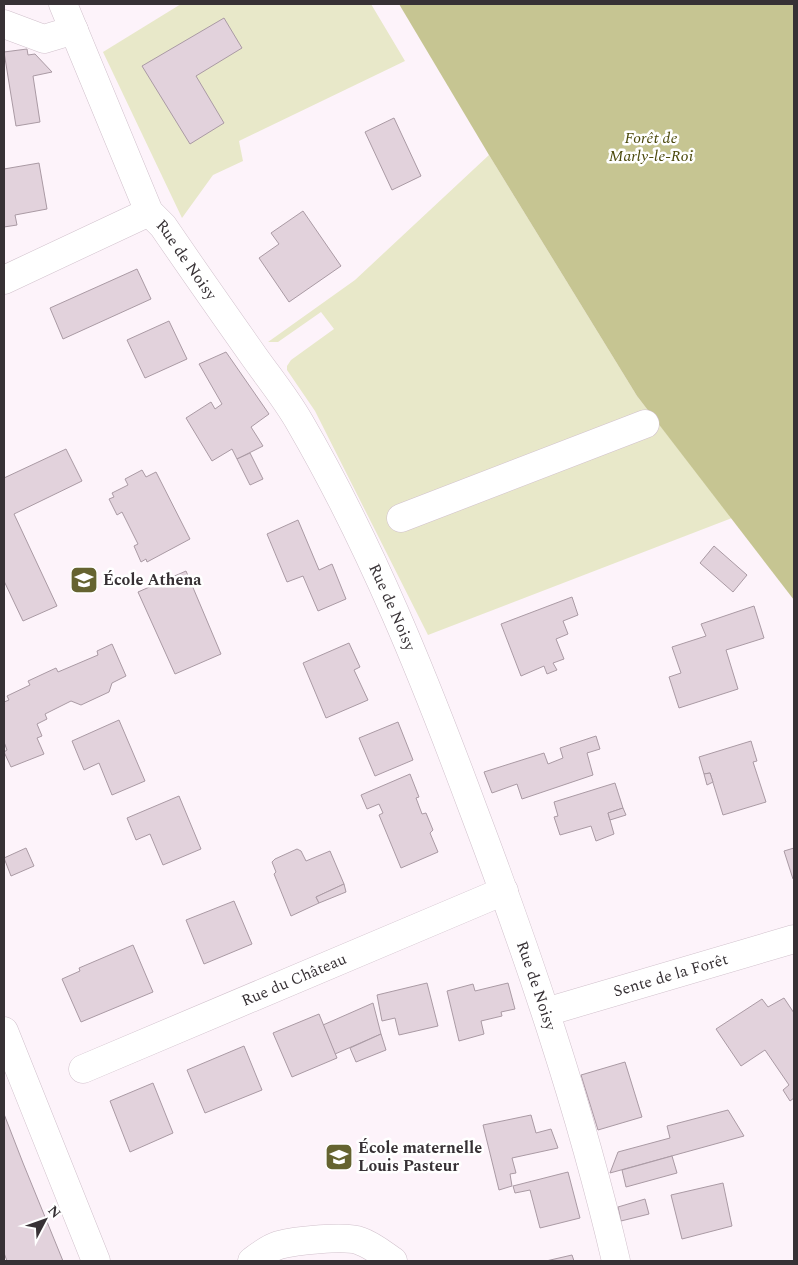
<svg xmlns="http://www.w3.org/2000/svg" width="798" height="1265" font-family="Spectral,serif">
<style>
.green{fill:#e8e8c9}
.forest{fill:#c6c592}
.building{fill:#e2d2dc;stroke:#aa9aa4}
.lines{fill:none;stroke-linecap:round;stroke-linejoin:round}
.minor-casing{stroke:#d1c1cc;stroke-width:29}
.minor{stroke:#fff;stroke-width:28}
.labels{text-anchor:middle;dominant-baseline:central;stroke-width:5;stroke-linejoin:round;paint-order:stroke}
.park-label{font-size:16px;font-style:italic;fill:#4b490b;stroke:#fff}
.street-label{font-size:16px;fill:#373135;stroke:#fff}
.poi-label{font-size:16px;font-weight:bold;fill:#373135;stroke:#fff;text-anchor:start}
</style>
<rect width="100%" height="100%" fill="#fdf3fa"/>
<g class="green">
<path d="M181 4H371L405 61 239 141 243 161 213 175 182 218 103 52Z"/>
<path d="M489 155 637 396 732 518 428 635 315 411 287 370V366L291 360 334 329 321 312 278 342H268L355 280Z"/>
</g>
<path class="forest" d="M399 4H794V600L637 396 489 155Z"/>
<g class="building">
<path d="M224 18 242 48 196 76 224 123 190 144 142 66Z"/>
<path d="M27 49 28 55 35 54 52 72 33 76 40 122 16 126 4 52Z"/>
<path d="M394 118 421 176 392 190 365 132Z"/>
<path d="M39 163 47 209 15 215 17 225 4 227V169Z"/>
<path d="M303 211 341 266 289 302 259 258 279 244 271 233Z"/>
<path d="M137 269 151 299 63 339 50 308Z"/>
<path d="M169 321 187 359 145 378 127 340Z"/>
<path d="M226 352 269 414 251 427 263 446 237 459 232 449 212 461 186 418 211 402 215 409 222 404 199 364Z"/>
<path d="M66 449 82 481 14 514 57 606 23 621 4 581V478Z"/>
<path d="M250 453 263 479 250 485 237 459Z"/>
<path d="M142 470 146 477 156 472 190 539 147 562 146 559 141 562 134 546 138 544 122 512 117 515 109 499 114 497 112 493 128 485 125 479Z"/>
<path d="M298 520 319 570 332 564 346 599 318 611 303 576 287 582 267 534Z"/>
<path d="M714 546 747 575 733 592 700 563Z"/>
<path d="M186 571 221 654 175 674 138 592Z"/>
<path d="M572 597 578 615 563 621 568 634 556 639 564 659 553 663 557 670 547 674 544 666 521 676 501 624Z"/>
<path d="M754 606 764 638 726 650 738 689 679 708 669 677 681 673 672 647 706 636 701 624Z"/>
<path d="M349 643 360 667 354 670 368 700 326 718 303 663Z"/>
<path d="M112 644 126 676 112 683 109 692 81 705 71 701 45 714 47 719 37 724 42 736 37 738 44 754 11 767 4 752 7 750 4 742V702L9 700 7 696 30 685 28 681 56 668 58 672 98 655 97 651Z"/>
<path d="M119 720 145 781 112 795 99 763 84 770 72 741Z"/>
<path d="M398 722 413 760 375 776 359 738Z"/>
<path d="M596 736 600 749 587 753 593 775 522 799 517 784 492 793 484 772 544 753 548 764 563 758 560 748Z"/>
<path d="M751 741 757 761 753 762 766 802 723 815 710 773 704 774 699 757Z"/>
<path d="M710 773 713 782 707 785 704 774Z"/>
<path d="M410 774 419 797 416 798 422 814 426 813 433 830 430 833 438 852 401 868 379 815 383 813 379 804 367 809 361 795Z"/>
<path d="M615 783 623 808 608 813 614 834 596 841 591 826 560 835 554 817 558 816 554 802Z"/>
<path d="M179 796 201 849 163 865 150 834 136 840 127 818Z"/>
<path d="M623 808 626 815 610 820 608 813Z"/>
<path d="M26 848 34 866 11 876 4 858Z"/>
<path d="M794 848V878L793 879 784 851Z"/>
<path d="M297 849 301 851 306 861 330 851 344 884 316 897 319 903 291 916 274 874 276 872 272 862 275 859Z"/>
<path d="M344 884 346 892 319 903 316 897Z"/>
<path d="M234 901 252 944 204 964 186 920Z"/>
<path d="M133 945 153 992 81 1022 62 979 80 971 79 968Z"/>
<path d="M427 983 438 1026 399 1035 395 1018 382 1021 377 995Z"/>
<path d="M508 983 515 1009 501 1012 502 1016 481 1021 484 1034 459 1041 447 991 473 984 475 991Z"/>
<path d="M784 998 794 1013V1098L790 1101 783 1090 789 1085 765 1050 741 1066 716 1029 762 999 768 1007Z"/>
<path d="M373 1003 381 1034 335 1054 323 1025Z"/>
<path d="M319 1014 337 1058 292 1077 273 1033Z"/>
<path d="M381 1034 386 1050 356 1062 350 1048Z"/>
<path d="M244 1046 262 1090 205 1113 187 1070Z"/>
<path d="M625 1062 642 1117 598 1130 581 1075Z"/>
<path d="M153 1083 173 1133 130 1152 110 1101Z"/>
<path d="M728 1110 744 1136 610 1173 618 1152 670 1138 667 1126Z"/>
<path d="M4 1114 23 1163 63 1261H7L4 1253Z"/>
<path d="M531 1115 536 1133 551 1129 558 1148 512 1158 516 1173 510 1174 512 1186 499 1190 483 1125Z"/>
<path d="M672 1156 677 1173 626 1187 622 1170Z"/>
<path d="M568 1172 580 1218 540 1228 530 1190 515 1193 513 1186Z"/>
<path d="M723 1183 732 1226 682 1239 671 1195Z"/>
<path d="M645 1199 649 1214 621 1221 618 1207Z"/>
<path d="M572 1255 574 1261H546Z"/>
</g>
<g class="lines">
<defs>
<g id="minor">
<path id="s1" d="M63 4 149 212 163 226C193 270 224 314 255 358 270 379 287 400 300 423 371 545 424 677 473 809 529 957 580 1107 616 1261"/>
<path d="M4 24 44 39 74 30"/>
<path d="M4 280 149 212"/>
<path d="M401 518 645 424"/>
<path id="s2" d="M546 1012 794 939"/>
<path d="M4 1031 96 1261"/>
<path id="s3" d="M83 1069 504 891"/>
<path d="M252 1261C260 1255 269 1248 279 1245 294 1241 346 1235 360 1241 372 1245 383 1254 393 1261"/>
</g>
</defs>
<use href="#minor" class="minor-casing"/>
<use href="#minor" class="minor"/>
</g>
<defs>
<symbol id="school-square" viewBox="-11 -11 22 22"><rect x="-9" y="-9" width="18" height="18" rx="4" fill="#656330" stroke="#fff"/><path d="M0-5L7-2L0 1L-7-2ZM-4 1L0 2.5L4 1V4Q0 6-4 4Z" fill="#fff"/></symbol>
</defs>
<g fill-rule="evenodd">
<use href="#school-square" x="68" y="564" width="32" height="32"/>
<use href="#school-square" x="323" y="1141" width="32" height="32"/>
</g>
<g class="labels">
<g class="park-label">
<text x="651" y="138">Forêt de<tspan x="651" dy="18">Marly-le-Roi</tspan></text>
</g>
<g class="street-label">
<text stroke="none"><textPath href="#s1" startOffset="286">Rue de Noisy</textPath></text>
<text stroke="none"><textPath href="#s1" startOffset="691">Rue de Noisy</textPath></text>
<text stroke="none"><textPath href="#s2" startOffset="130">Sente de la Forêt</textPath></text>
<text stroke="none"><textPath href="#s3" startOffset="229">Rue du Château</textPath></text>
<text stroke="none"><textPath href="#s1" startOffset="1096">Rue de Noisy</textPath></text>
</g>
<g class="poi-label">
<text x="103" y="580">École Athena</text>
<text x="358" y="1148">École maternelle<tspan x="358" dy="18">Louis Pasteur</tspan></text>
</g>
</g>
<rect width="798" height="1265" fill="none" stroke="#373135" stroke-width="10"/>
<g transform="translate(45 1220) rotate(49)" stroke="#ffffff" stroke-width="4" paint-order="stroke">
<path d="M0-4L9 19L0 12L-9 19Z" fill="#373135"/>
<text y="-8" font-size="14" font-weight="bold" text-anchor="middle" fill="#373135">N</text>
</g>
</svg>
